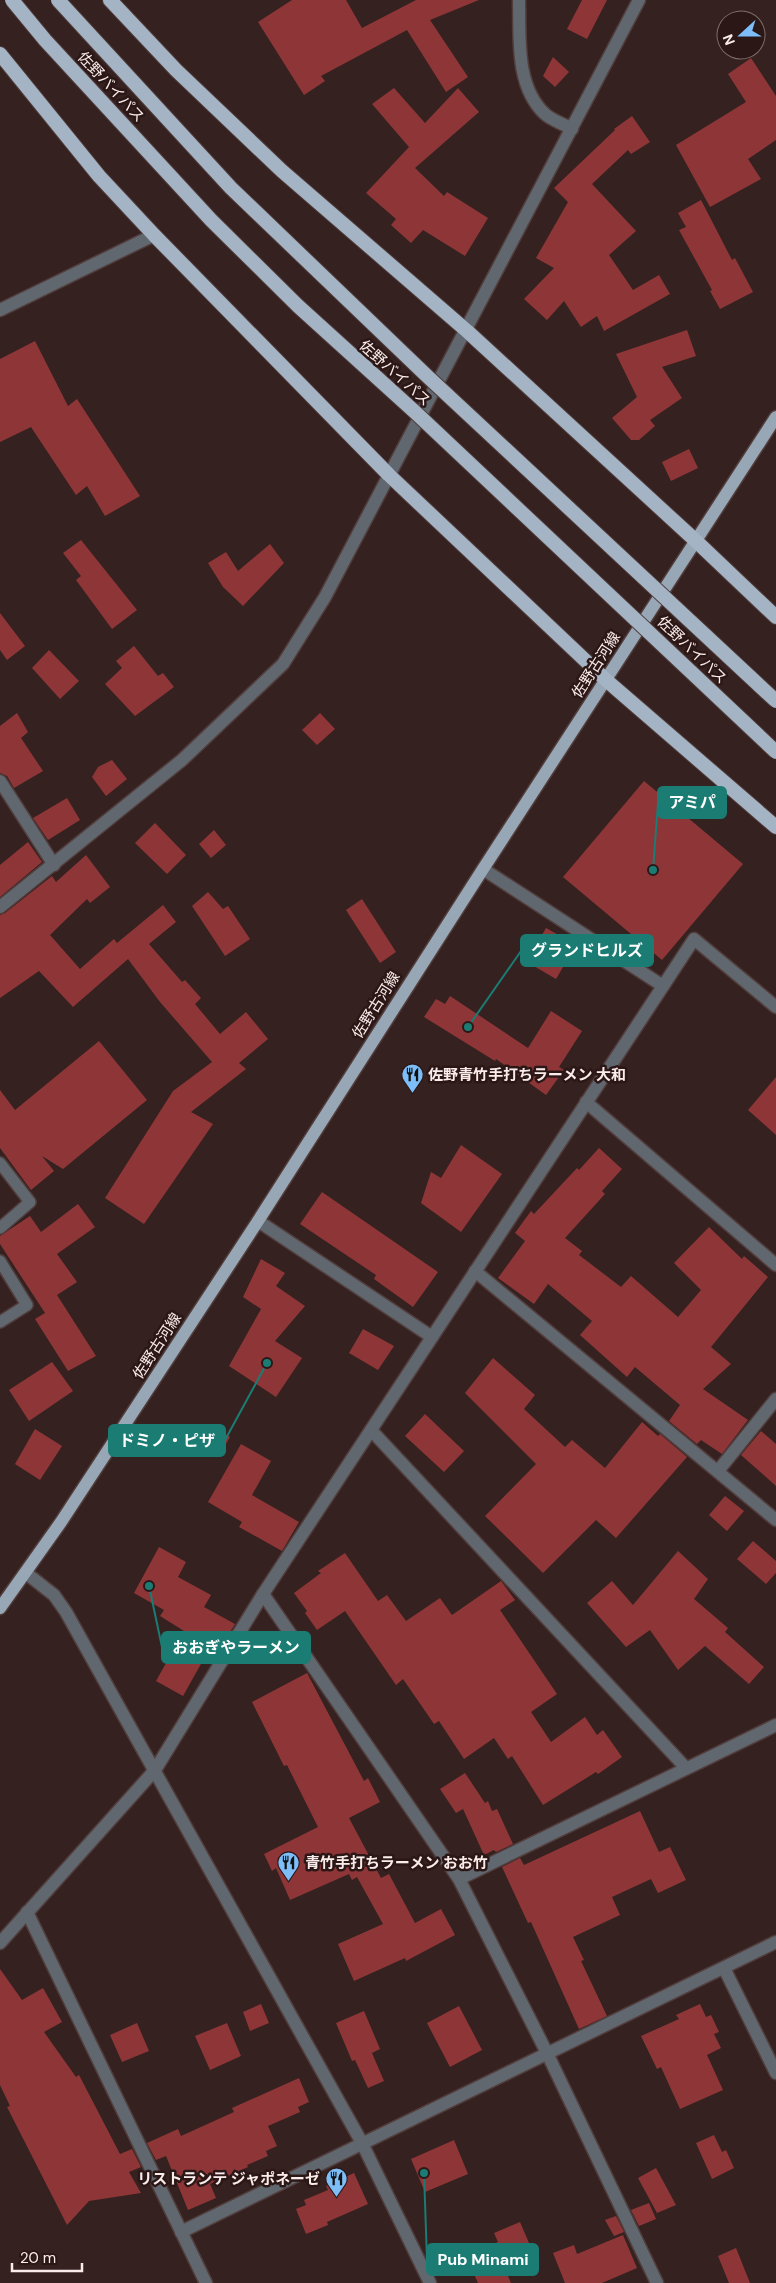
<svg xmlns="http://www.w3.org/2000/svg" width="776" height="2283" font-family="'DM Sans','Noto Sans JP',sans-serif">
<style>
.building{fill:#8e3637}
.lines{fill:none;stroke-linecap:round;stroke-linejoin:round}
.service-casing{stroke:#513d3c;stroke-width:14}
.minor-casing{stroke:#513d3c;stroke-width:15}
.tertiary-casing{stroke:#513d3c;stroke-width:15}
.primary-casing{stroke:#513d3c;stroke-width:15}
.trunk-casing{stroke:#513d3c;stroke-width:16}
.service{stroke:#60676e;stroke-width:11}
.minor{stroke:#60676e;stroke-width:12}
.tertiary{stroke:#60676e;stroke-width:12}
.primary{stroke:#98a7b6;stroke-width:12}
.trunk{stroke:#a4b4c4;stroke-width:14}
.trunk-bridge-casing{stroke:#513d3c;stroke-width:16;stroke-linecap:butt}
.trunk-bridge{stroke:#a4b4c4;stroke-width:14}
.labels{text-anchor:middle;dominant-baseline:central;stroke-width:5;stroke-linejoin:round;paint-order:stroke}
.street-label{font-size:15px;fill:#faeceb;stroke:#2b1716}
.poi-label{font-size:15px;font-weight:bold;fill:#faeceb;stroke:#2b1716;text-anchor:start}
.leader{fill:none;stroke:#1b7c74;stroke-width:2}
.callout-dot{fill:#1b7c74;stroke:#2b1716;stroke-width:2}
.callout{fill:#1b7c74;stroke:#1b7c74;stroke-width:2}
.callout-label{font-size:16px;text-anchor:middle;font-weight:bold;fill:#fff}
</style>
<rect width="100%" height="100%" fill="#35211f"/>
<g class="building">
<path d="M292 0H346L362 28 416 0H479L430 20 468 77 446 92 407 30 321 76 325 81 304 95 258 22Z"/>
<path d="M582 0H607L587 39 567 29Z"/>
<path d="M553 57 569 72 555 87 543 76Z"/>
<path d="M751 58 776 96V140L748 159 761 179 710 207 676 145 746 102 728 74Z"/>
<path d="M394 88 425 123 458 88 479 112 415 168 444 196 447 192 488 218 465 256 423 230 411 243 391 225 396 219 366 193 409 147 372 104Z"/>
<path d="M632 116 650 142 631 154 628 150 592 184 636 231 609 255 633 290 659 275 670 294 604 331 597 316 581 327 564 301 547 320 524 299 554 268 536 258 568 202 554 188 615 130 614 129Z"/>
<path d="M701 200 732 260 735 258 753 292 720 309 710 291 712 290 679 230 686 227 678 213Z"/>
<path d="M687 330 696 356 662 367 682 398 650 420 655 426 639 440H631L612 418 637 397 616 354Z"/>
<path d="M35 341 68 406 77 399 140 496 105 516 87 486 76 495 31 427 0 442V359Z"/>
<path d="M689 449 698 468 671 481 662 462Z"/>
<path d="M81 540 137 610 112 629 76 580 81 576 63 553Z"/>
<path d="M270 544 284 563 243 606 223 587 208 563 226 552 238 571Z"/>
<path d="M0 613 25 646 7 660 0 650Z"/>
<path d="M134 646 158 676 163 673 174 687 135 716 105 684 122 668 116 661Z"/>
<path d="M49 650 79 681 60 699 32 668Z"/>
<path d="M17 713 28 732 21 738 43 771 14 788 7 776 0 773V726Z"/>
<path d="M320 713 335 729 317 745 302 730Z"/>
<path d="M112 760 127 779 106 796 92 777 98 767Z"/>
<path d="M644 781 743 864 662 960 563 877Z"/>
<path d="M67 798 80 820 48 840 33 818Z"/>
<path d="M155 823 186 855 167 874 135 843Z"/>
<path d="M214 830 226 845 211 858 199 844Z"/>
<path d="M28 842 42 862 0 897V865Z"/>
<path d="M86 855 110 887 90 903 87 899 50 935 80 969 114 939 117 943 163 905 176 922 149 944 182 982 185 980 201 998 195 1004 220 1034 246 1012 268 1039 239 1063 246 1069 191 1112 213 1124 144 1224 105 1198 173 1091 212 1062 160 1002 128 959 73 1007 39 971 0 998V915L5 913 52 876 56 882Z"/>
<path d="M208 892 223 909 228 906 250 939 225 956 192 906Z"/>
<path d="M362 899 396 952 380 963 346 910Z"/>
<path d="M546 928 576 945 556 979 527 962Z"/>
<path d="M450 996 528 1048 551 1011 582 1031 559 1067 564 1070 546 1095 496 1059 495 1061 424 1017 436 999 445 1004Z"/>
<path d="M99 1041 147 1100 63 1169 42 1156 54 1171 31 1190 0 1148V1090L15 1110Z"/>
<path d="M776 1077V1135L748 1110Z"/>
<path d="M461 1145 502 1174 461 1232 421 1203 431 1172 441 1178Z"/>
<path d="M599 1148 622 1169 602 1191 605 1194 565 1238 582 1251 579 1255 621 1287 631 1276 678 1317 701 1290 674 1263 709 1227 742 1259 744 1256 768 1277 711 1347 731 1364 703 1389 748 1420 722 1454 701 1440 697 1444 669 1421 680 1405 635 1367 627 1377 580 1335 592 1321 548 1284 534 1304 498 1278 525 1241 515 1233 531 1211 534 1214 577 1168 579 1170Z"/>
<path d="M322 1192 438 1272 413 1307 374 1279 376 1275 300 1224Z"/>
<path d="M78 1204 95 1227 57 1254 77 1282 57 1295 96 1356 68 1371 35 1319 45 1313 0 1244V1236L30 1216 41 1232Z"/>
<path d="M261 1259 285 1273 276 1286 305 1306 275 1341 302 1358 276 1397 229 1366 261 1309 243 1297Z"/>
<path d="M363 1329 394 1346 378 1370 349 1353Z"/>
<path d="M493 1358 535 1395 524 1409 565 1447 572 1440 605 1468 642 1422 658 1436 660 1434 687 1457 616 1538 596 1520 543 1573 485 1516 536 1464 465 1393Z"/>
<path d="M52 1362 73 1391 29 1421 9 1390Z"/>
<path d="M425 1414 464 1451 444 1472 405 1436Z"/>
<path d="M212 1426 230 1437 221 1452 203 1442Z"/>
<path d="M35 1429 62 1446 40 1480 15 1464Z"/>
<path d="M761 1431 776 1444V1486L741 1455Z"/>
<path d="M241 1444 271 1461 252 1495 299 1522 282 1551 239 1527 242 1522 208 1502Z"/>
<path d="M725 1496 744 1511 727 1531 709 1515Z"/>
<path d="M753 1541 776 1561V1573L766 1584 737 1559Z"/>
<path d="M159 1547 186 1562 178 1577 211 1595 204 1607 235 1624 219 1650 211 1646 183 1696 156 1681 184 1631 160 1616 164 1610 134 1593Z"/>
<path d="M678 1551 708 1579 694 1599 728 1628 725 1632 764 1667 749 1684 705 1646 678 1670 650 1630 626 1647 587 1603 612 1581 633 1605Z"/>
<path d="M345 1553 378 1601 387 1595 406 1621 440 1598 452 1615 501 1581 515 1600 500 1610 557 1694 531 1712 551 1742 585 1717 597 1735 603 1730 622 1757 598 1774 596 1772 543 1805 512 1756 508 1759 494 1738 464 1759 439 1721 434 1724 403 1679 396 1685 345 1611 317 1630 305 1613 307 1611 294 1593 321 1573 318 1571Z"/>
<path d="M307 1673 364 1781 368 1778 380 1802 349 1818 381 1878 389 1874 415 1923 441 1909 455 1935 406 1961 405 1958 354 1981 338 1944 383 1924 357 1877 352 1880 349 1874 290 1900 276 1868 272 1871 264 1854 318 1827 287 1765 284 1766 252 1702Z"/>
<path d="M465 1773 485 1803 488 1801 492 1811 497 1809 513 1844 496 1852 494 1850 484 1855 463 1809 456 1813 440 1789Z"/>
<path d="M640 1811 659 1852 670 1847 686 1880 658 1893 651 1879 612 1897 620 1915 573 1937 584 1960 581 1961 607 2016 579 2029 531 1922 528 1923 502 1867 520 1858 524 1865Z"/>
<path d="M0 1969 22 2000 43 1988 62 2022 44 2032 76 2077 79 2075 120 2154 132 2149 141 2167 129 2172 141 2193 89 2201 67 2225 7 2107 10 2106 0 2085Z"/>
<path d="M261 2004 269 2023 250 2031 243 2012Z"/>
<path d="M700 2004 706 2017 711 2015 719 2032 714 2034 721 2048 707 2055 723 2090 680 2109 661 2067 657 2069 641 2036 679 2019 676 2015Z"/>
<path d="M459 2006 482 2050 450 2067 427 2023Z"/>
<path d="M364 2011 380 2049 372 2053 384 2081 368 2088 355 2060 352 2061 336 2023Z"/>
<path d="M137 2023 149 2051 122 2062 110 2035Z"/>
<path d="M227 2023 241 2056 210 2070 195 2036Z"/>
<path d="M299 2078 309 2102 298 2107 300 2112 268 2126 277 2146 266 2151 268 2156 247 2165 248 2167 210 2184 216 2198 188 2210 166 2156 156 2160 147 2143 178 2129 181 2136 234 2112 232 2108Z"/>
<path d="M714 2135 722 2152 726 2150 734 2168 712 2179 696 2143Z"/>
<path d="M454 2140 468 2174 425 2192 411 2159Z"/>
<path d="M656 2168 676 2205 657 2213 638 2178Z"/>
<path d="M354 2173 368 2204 327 2222 328 2225 306 2234 296 2209 306 2205 304 2200 328 2190 326 2186Z"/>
<path d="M649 2203 656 2219 639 2226 631 2210Z"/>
<path d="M616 2216 624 2232 614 2236 605 2220Z"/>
<path d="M520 2222 532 2250 502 2262 511 2283H478L466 2256 498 2242 494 2233Z"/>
<path d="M623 2235 637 2268 602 2283H565L553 2253 574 2245 577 2254Z"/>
<path d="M736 2248 750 2283H729L718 2256Z"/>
</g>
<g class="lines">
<defs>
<g id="service">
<path d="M0 1163 30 1202 0 1228"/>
<path d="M0 1261 27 1305 0 1322"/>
</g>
<g id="minor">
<path d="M519 0C520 37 515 86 545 114 551 120 564 124 572 129"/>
<path d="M0 310 154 235"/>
<path d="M0 781 54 865"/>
<path d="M483 869 663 986"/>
<path d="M586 1102 776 1265"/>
<path d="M258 1221 432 1337"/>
<path d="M475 1271 776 1520"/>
<path d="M371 1430 686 1768"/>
<path d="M718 1471 776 1399"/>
<path d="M263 1594 459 1879 547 2053 657 2283"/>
<path d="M459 1879 776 1725"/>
<path d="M27 1912 206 2283"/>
<path d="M0 1943 155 1770 263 1594 694 939 776 1007"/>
<path d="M724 1968 776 2073"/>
<path d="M181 2232 776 1942"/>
</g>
<g id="tertiary">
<path d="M0 907 182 760 283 664 325 597 639 0"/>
<path d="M26 1573 54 1595 66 1612 362 2143 430 2283"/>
</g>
<path id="primary" d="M0 1608 61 1522 258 1221 483 869 776 417"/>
<g id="trunk">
<path d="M110 0 176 70 282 171 467 331 696 541 776 617"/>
<path d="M0 54 99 176 154 235 389 475 606 680 776 827"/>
</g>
</defs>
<use href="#service" class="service-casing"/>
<use href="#minor" class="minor-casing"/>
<use href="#tertiary" class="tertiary-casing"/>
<use href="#primary" class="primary-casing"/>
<use href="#trunk" class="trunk-casing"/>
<use href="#service" class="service"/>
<use href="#minor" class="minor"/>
<use href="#tertiary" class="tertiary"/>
<use href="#primary" class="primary"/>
<use href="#trunk" class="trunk"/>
<defs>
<g id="trunk-bridge">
<path d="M12 0 45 40 211 220 298 306 415 412 776 752"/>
<path d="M58 0 231 188 427 376 776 701"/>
</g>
</defs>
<use href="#trunk-bridge" class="trunk-bridge-casing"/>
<use href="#trunk-bridge" class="trunk-bridge"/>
</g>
<defs>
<symbol id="restaurant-pin" viewBox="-11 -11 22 30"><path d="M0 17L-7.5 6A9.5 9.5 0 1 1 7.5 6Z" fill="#7dbef9" stroke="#2b1716"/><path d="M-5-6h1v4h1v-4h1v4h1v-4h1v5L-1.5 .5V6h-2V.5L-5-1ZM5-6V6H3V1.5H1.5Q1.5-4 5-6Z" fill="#111"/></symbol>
</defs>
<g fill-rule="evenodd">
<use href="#restaurant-pin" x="400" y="1062" width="25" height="34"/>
<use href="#restaurant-pin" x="276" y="1850" width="25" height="34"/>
<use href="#restaurant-pin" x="324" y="2166" width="25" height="34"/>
</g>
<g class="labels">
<g class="street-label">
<text transform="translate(111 87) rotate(47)">佐野バイパス</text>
<text transform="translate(395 373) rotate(42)">佐野バイパス</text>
<text transform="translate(692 650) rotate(44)">佐野バイパス</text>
<text transform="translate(596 665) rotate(-57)">佐野古河線</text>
<text transform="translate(376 1005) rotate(-58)">佐野古河線</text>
<text transform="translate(157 1346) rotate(-57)">佐野古河線</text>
</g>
<g class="poi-label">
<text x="428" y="1075">佐野青竹手打ちラーメン 大和</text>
<text x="305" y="1863">青竹手打ちラーメン おお竹</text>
<text x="320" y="2179" text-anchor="end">リストランテ ジャポネーゼ</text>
</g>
</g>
<path class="leader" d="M653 870L658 803M468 1027L521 951M267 1363L225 1440M149 1586L162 1647M424 2173L427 2260"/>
<g class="callout-dot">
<circle cx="653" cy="870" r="5"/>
<circle cx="468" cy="1027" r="5"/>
<circle cx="267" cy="1363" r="5"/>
<circle cx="149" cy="1586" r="5"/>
<circle cx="424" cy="2173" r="5"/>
</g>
<g class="callout">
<rect x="658" y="787" width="68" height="31" rx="5"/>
<rect x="521" y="935" width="132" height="31" rx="5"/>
<rect x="109" y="1425" width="116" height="31" rx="5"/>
<rect x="162" y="1632" width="148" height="31" rx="5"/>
<rect x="427" y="2244" width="111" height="31" rx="5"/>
</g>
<g class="callout-label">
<text x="692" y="808">アミパ</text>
<text x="587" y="956">グランドヒルズ</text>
<text x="167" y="1446">ドミノ・ピザ</text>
<text x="236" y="1653">おおぎやラーメン</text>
<text x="483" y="2265">Pub Minami</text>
</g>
<g transform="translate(741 35) rotate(249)"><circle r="24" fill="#2b1716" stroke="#7e6c6b"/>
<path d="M0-4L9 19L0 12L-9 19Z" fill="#7dbef9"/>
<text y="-8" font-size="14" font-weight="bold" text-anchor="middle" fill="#faeceb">N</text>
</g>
<path d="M12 2263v8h70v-8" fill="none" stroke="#faeceb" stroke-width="2.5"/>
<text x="20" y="2263" font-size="15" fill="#faeceb" stroke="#2b1716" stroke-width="4" paint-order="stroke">20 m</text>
</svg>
